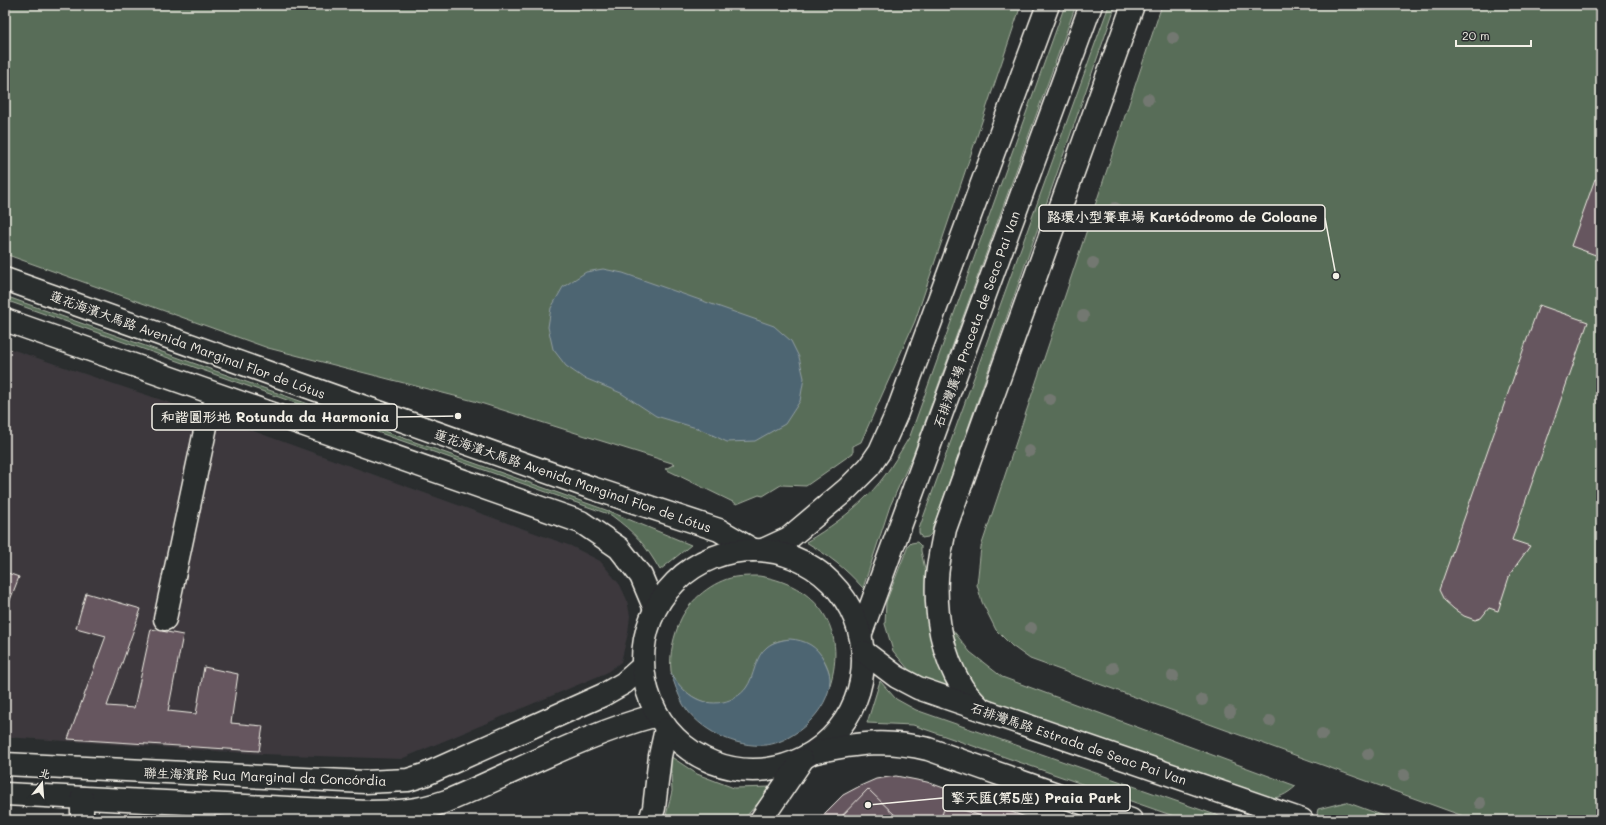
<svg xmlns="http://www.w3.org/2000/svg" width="1606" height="825" font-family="Mali,'LXGW WenKai TC',sans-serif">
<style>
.built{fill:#3c393d}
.green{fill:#596d58;stroke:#a6afa0}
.water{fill:#4e6572;stroke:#909da1}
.building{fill:#66565f;stroke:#f4f1e8}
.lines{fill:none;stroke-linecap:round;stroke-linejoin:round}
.minor-casing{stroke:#f4f1e8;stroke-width:25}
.major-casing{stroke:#f4f1e8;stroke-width:25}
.minor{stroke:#2a2d2e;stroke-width:22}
.major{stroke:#2a2d2e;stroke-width:22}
.tram{stroke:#f4f1e8;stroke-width:1}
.tree{fill:#737871}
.labels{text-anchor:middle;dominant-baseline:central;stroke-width:3;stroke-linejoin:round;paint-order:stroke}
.street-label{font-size:13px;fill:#f4f1e8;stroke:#2a2d2e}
.leader{fill:none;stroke:#f4f1e8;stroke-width:1.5}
.callout-dot{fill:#f4f1e8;stroke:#2a2d2e;stroke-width:1.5}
.callout{fill:#2a2d2e;stroke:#f4f1e8;stroke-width:1.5}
.callout-label{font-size:14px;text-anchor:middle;font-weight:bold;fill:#f4f1e8}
</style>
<rect width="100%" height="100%" fill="#2a2d2e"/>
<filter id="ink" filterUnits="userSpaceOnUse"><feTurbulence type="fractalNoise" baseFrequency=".025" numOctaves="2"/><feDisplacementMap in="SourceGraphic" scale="8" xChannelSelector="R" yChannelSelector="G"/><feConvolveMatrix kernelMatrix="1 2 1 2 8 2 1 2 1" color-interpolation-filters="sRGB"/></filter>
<g filter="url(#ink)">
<g class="built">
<path d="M5 347 256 432 571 546 600 561 620 585 627 600 630 616 628 633 621 662 606 673 401 759 261 754 5 737Z"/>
<path d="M5 817 76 820H5Z"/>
</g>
<g class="green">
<path d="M5 5H1021L915 321 861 442 853 446V453L806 486 781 485 763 496 759 495 737 504 665 469 675 464 474 401 268 348 5 254Z"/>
<path d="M1065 5H1076L913 455 890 506 863 588C843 566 830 557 806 542 828 529 849 514 867 496 885 479 897 457 910 436Z"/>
<path d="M1112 5 1115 7 1114 10 931 534 928 537 922 538 919 533V529L1108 8 1109 6Z"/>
<path d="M1162 5H1601V820H1474L1030 659 1012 646 996 630 982 602 977 585 981 547Z"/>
<path d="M5 296 606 510 691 545 660 570C645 544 635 533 611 515L5 300Z"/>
<path d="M917 542 921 546V551L929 587 945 620 970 652 1002 677 1296 786C1286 795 1279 798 1267 799L927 682 909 670 893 651 885 624 886 602 908 546 911 543Z"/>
<path d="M759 576C825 586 851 639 825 698 829 686 832 676 826 664 819 650 813 646 799 642 791 639 787 639 779 641 757 647 758 670 748 686 744 692 738 697 732 700 712 709 693 700 680 686 676 682 672 677 671 671 669 654 674 636 680 621 689 600 713 581 735 577 743 576 751 576 759 576Z"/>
<path d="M880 681 896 699 916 710 1230 820H1185L913 725 867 723Z"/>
<path d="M670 756 697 774 734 788 772 787 743 820H665L672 791Z"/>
<path d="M1346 802 1395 820H1327L1320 817 1317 813 1318 809Z"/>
</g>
<g class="water">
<path d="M603 269 623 273 774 326 791 341 799 357 804 378 800 401 785 424 755 441 727 442 700 429 656 416 621 393 582 377 566 366 553 349 548 327 551 308 563 287 586 272Z"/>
<path d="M790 639C805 640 817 646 824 660 827 667 830 672 830 680 830 710 794 742 766 745 735 748 699 730 683 704 678 694 674 683 671 673 682 692 700 707 723 702 732 700 741 695 746 688 755 676 754 657 767 647 773 642 782 640 790 639Z"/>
</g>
<g class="building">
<path d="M1595 179 1601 182V257L1571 246Z"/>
<path d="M1539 305 1588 322 1512 540 1530 546 1510 574 1498 611 1489 608 1481 618 1475 620 1464 616 1454 609 1444 600 1439 590Z"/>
<path d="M5 572 19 577 5 613Z"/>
<path d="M86 593 141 609 107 706 134 708 151 629 183 635 168 711 196 714 204 667 238 674 231 723 263 726 259 751 68 739 106 636 76 628Z"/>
<path d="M896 776 927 782 1034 820H818L843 795 860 786 876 779Z"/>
<path d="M868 789 900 820H838Z"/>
<path d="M946 804 993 820H940Z"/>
</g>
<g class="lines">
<defs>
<g id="minor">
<path d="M763 550 789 538 847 489 869 467 880 451 897 413 1048 5"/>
<path d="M165 619 208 417C213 405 220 402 232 400"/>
<path d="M861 633 1091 5"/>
<path d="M982 710C975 703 967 695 962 687 942 655 935 615 937 578 938 561 942 545 945 529L1133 5"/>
<path d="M5 764 365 782 408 780 424 775 603 695 624 683 642 667"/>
<path d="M5 794 367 812C398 812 418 811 447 801 516 772 585 734 657 715"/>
<path d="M82 820V798"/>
</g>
<g id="major">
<path d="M5 279 592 488 719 530 753 550"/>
<path d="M5 320 581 522 619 548 641 576 655 609"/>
<circle cx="753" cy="660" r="110"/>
<path d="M864 652 897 677 918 688 1302 820"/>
<path d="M816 752C857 743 887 739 928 749L1131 820"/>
<path d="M650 820 654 808 660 756 666 729"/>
<path d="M761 820 802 760"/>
</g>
</defs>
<use href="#minor" class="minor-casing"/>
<use href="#major" class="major-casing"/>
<use href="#minor" class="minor"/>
<use href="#major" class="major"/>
<path class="tram" d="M1225 805 1268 820"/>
</g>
<g class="tree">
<circle cx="1173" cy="38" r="6"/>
<circle cx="1148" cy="99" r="6"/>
<circle cx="1115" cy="208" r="6"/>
<circle cx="1093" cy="263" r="6"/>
<circle cx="1083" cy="316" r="6"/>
<circle cx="1050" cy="399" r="6"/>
<circle cx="1029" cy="451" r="6"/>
<circle cx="1031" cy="628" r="6"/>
<circle cx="1113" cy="668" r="6"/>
<circle cx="1173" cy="676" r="6"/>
<circle cx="1202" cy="700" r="6"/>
<circle cx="1230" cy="712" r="6"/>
<circle cx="1270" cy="721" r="6"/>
<circle cx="1322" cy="734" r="6"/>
<circle cx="1368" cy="754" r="6"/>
<circle cx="1404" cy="775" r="6"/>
<circle cx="1480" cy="803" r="6"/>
</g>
</g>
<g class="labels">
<g class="street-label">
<text transform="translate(976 319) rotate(-70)">石排灣廣場 Praceta de Seac Pai Van</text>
<text transform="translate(188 344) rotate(20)">蓮花海濱大馬路 Avenida Marginal Flor de Lótus</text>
<text transform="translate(573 480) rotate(19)">蓮花海濱大馬路 Avenida Marginal Flor de Lótus</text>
<text transform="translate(1079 743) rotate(19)">石排灣馬路 Estrada de Seac Pai Van</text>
<text transform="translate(265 776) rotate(2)">聯生海濱路 Rua Marginal da Concórdia</text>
</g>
</g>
<path class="leader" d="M1336 276L1325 218M458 416L397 417M868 805L943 798"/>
<g class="callout-dot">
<circle cx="1336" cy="276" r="4"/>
<circle cx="458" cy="416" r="4"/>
<circle cx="868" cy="805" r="4"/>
</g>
<g class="callout">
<rect x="1039" y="205" width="286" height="26" rx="4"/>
<rect x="152" y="404" width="245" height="26" rx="4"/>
<rect x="943" y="785" width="187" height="26" rx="4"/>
</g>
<g class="callout-label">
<text x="1182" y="222">路環小型賽車場 Kartódromo de Coloane</text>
<text x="275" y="422">和諧圓形地 Rotunda da Harmonia</text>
<text x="1036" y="803">擎天匯(第5座) Praia Park</text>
</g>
<rect width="1606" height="825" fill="none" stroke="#2a2d2e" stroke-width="20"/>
<rect x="10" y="10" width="1586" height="805" fill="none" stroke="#f4f1e8" stroke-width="1.5" filter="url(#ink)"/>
<g transform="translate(42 783) rotate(17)" stroke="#2a2d2e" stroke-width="3" paint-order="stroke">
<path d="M0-3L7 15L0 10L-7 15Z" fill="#f4f1e8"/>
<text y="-6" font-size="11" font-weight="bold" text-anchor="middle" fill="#f4f1e8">北</text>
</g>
<path d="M1456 40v6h75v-6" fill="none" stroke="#f4f1e8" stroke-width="2"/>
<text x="1462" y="40" font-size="12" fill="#f4f1e8" stroke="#2a2d2e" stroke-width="3" paint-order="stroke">20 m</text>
</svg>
